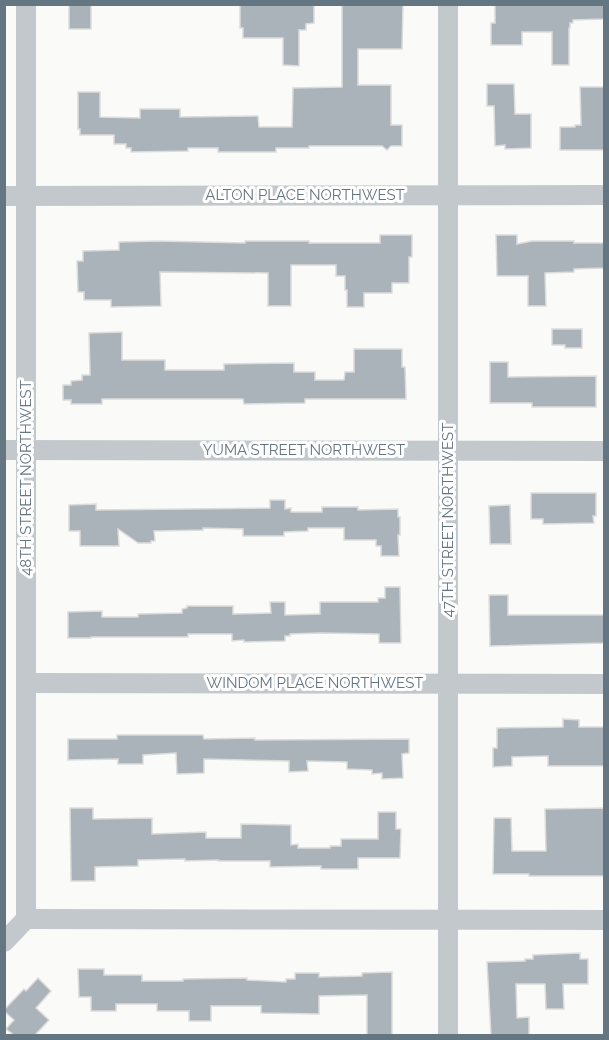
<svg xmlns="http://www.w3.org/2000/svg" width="609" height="1040" font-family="Raleway,sans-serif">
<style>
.building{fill:#aab3b9;stroke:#dcdcda;stroke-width:1.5}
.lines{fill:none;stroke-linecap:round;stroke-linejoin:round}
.minor{stroke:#c3c8cc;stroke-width:20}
.labels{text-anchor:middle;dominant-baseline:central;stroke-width:6;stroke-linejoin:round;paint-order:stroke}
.street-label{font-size:15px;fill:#657683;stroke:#fff}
</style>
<rect width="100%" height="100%" fill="#fafaf8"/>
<g class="building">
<rect x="69" y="4" width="22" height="25"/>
<path d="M240 4H314V23L306 24V30H299V66L283 65V38H243V28H240Z"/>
<path d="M342 4H403L402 49H358V85H391V125H402V146H391L387 150 382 146H309V148H276V152H218V148H188V151L131 152V148H126V144H114V135H80V129H78V92H100V117L140 118V109H180V117L258 116 259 127H292L293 88 342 87Z"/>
<path d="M495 4H604V19L573 20V23H570V28H569V65H552V32H522V45H491V23H495Z"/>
<path d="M487 84H514L515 114H531V148L505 149V145L495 146 494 106H487Z"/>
<path d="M580 87H604V150H560V127H575V125H581Z"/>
<path d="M380 235H412V257H409V283H392V293H364V307H347V290H345V276H336V265H291V306H268V273L160 272 161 306 111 307V300H84V292H78L77 261H83V251L119 250V242L159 241 245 243V241H309V243H380Z"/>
<path d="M496 235H517V244L532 241H574V243H604V268L574 269V272L545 273 546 306H528V276H497Z"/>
<path d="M552 329H582V348H565V345H552Z"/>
<path d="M122 332V360H165V370H224V364L294 363V372H315V380H344L345 372H354V349H402V367H405L406 399H305V403L244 404 243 399H102V404H71V400H63V385H71V381L82 380V375H90L89 333Z"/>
<path d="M490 362H508V377L596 376V407H532V403H490Z"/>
<path d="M531 493H596V516H593L594 523 543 524V519H531Z"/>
<path d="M270 500H285V509L291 508V512H322V507H358V510L398 509V517H400V535H398L399 556H381V546H376V540H344V528H308V531L284 532V536H243V529L203 528V530L154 531 155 541H151V543H138L118 529 119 546H80V531H69V505L96 504V510L270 508Z"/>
<path d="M510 505 511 544H490L489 506Z"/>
<path d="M385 587H400L401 643H379V634L320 633 290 634V636H285V641L244 642V640L232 641V634H188V637H91V638H68V612L102 611V617H138V614L182 613V609L187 608V606H233V614L271 613 270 602H285V615L320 614V602H378V598H385Z"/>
<path d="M489 595H508V615H604V643L490 646Z"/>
<path d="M563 719 579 720V727H604V766H548V756L512 757V766L493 767V748H497V728L563 727Z"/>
<path d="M117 735H203L204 739 255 738V740L409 739V753L402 754 403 778 382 779V773L372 774V770L347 769V762L307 761 308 771 289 772V761L204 759V773L177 774 176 753 143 755V764H118V759L68 760V739H117Z"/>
<path d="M70 808H93V819L152 818V834L206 832V838H241V824L291 825V845L298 844V848H330V846H341V839H378V812H396V829H401L400 858H358V869H321V866L270 867V861H218V860L185 861V859L138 860V866L95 867V881H71Z"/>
<path d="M604 808V876H529V874H493L494 818H511L512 851H546L545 809Z"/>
<path d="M580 953V959H588V984H563L564 1009H546L545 984H516L517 1018 529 1017V1035H491L487 962 525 961V959H533V955Z"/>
<path d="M78 969H104V975H142V981H183V979L247 978V980L286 982V979H295V973H319V977L362 976V973L392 972V1035H367V995L319 996V1014L261 1013V1006H211V1021H189V1011H157V1004H116V1011H91V997H79Z"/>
<path d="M38 978 51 991 36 1008 49 1020 35 1035H14L6 1029 14 1020 4 1011V1010L24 989 26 991Z"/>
</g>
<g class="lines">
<g class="minor">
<path d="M448 4V1036"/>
<path d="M4 196 604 195"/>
<path d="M4 450 604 451"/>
<path d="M26 683 604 684"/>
<path d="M26 919 604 920"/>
<path d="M4 942 26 919V4"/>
</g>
</g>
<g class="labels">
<g class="street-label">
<text x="305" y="195">ALTON PLACE NORTHWEST</text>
<text x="304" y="450">YUMA STREET NORTHWEST</text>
<text transform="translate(26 478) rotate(-90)">48TH STREET NORTHWEST</text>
<text transform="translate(448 520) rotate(-90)">47TH STREET NORTHWEST</text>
<text x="315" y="683">WINDOM PLACE NORTHWEST</text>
</g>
</g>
<rect width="609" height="1040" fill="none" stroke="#657683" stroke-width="12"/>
</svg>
